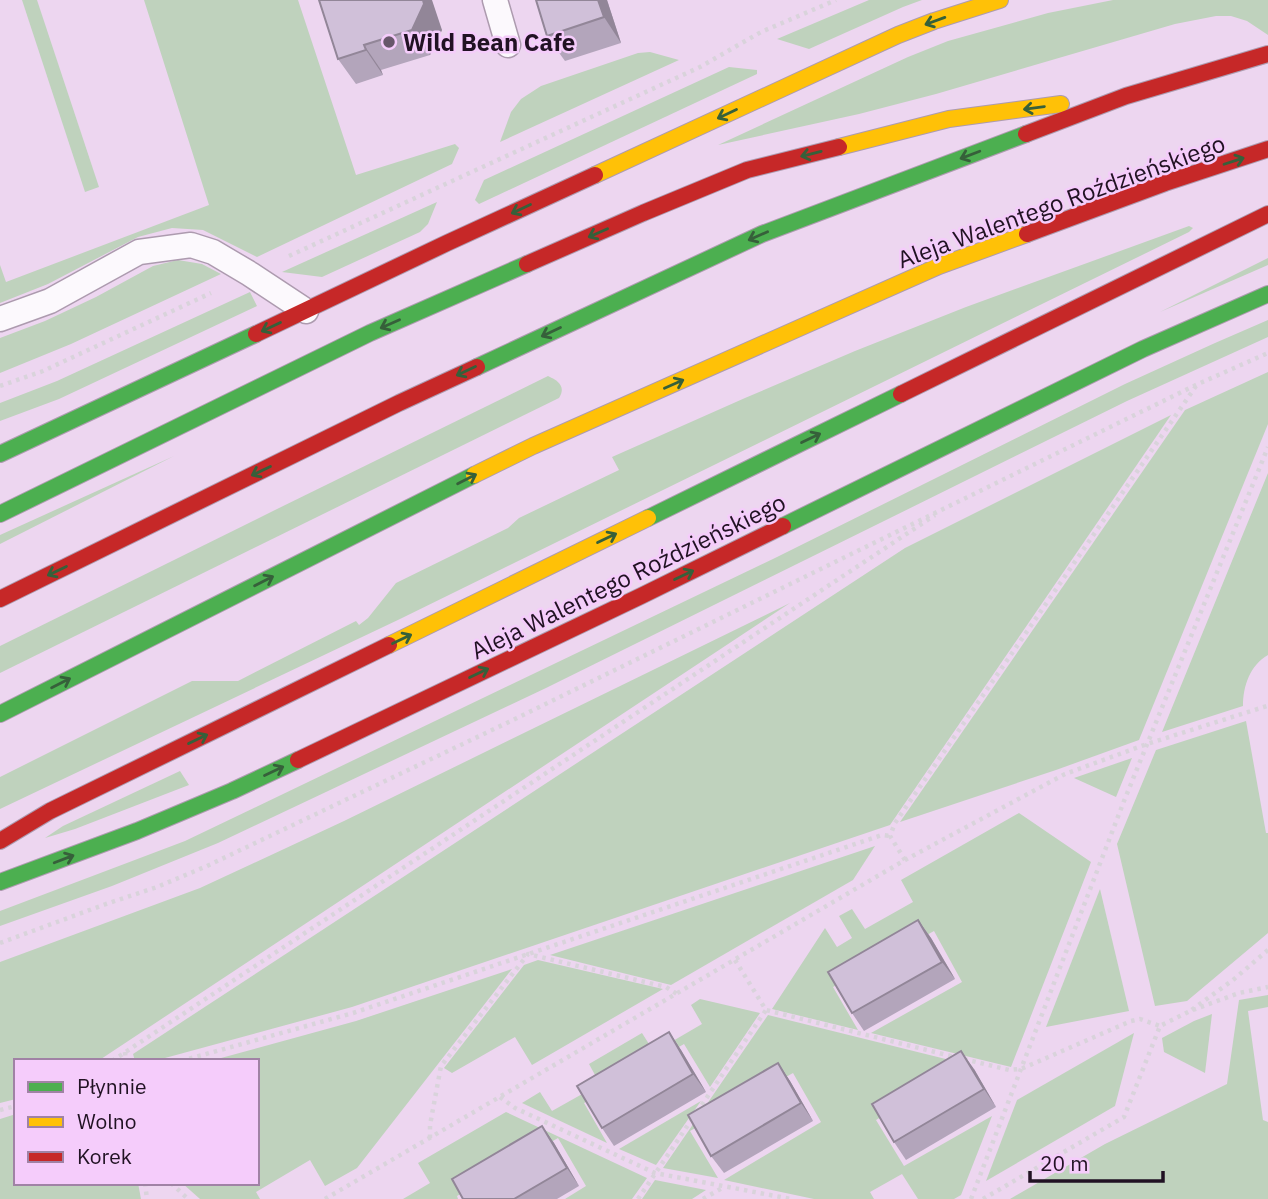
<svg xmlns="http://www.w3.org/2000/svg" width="1268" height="1199" font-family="'IBM Plex Sans',sans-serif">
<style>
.green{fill:#bfd2bd}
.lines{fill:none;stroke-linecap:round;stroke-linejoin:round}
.lane-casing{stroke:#ad9baf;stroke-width:27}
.fast-casing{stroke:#ad9baf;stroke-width:18}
.slow-casing{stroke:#ad9baf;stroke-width:18}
.jam-casing{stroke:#ad9baf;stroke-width:18}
.path{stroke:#d9d3db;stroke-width:4.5;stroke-dasharray:3.5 5;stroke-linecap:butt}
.lane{stroke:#fcf9fd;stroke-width:24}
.fast{stroke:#4caf50;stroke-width:16}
.slow{stroke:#ffc107;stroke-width:16}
.jam{stroke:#c62828;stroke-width:16}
.wall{fill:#b3a5bb}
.shaded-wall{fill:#928698}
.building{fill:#d0c0d9;stroke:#928698;stroke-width:2}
.oneway{stroke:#36603a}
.poi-dot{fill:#68576b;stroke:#f5ccfb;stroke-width:2.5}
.labels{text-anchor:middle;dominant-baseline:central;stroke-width:5;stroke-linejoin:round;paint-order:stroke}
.poi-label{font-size:24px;font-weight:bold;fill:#211223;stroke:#f5ccfb;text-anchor:start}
.street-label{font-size:24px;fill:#211223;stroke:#f5ccfb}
</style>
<rect width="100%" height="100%" fill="#edd6f0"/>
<g class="green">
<path d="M22 0H37L99 187 85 192Z"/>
<path d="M144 0H298L356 175 455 144 459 148 452 164 257 257 203 230 172 228 138 237 48 284 0 303V265L6 282 209 205Z"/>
<path d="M869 0H922L903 7 809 49 777 39Z"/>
<path d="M1113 0H1268V35L1247 21 1231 16H1216L1175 24 936 94 859 114 718 145 908 57 948 41 1048 13Z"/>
<path d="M650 52 679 60 500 142 511 112 521 99 541 86 638 53Z"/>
<path d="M729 67 757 70V74L479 204 475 200 484 180Z"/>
<path d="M437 202 428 224 420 232 322 277 282 272Z"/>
<path d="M1189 226 1193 228 1189 232 400 619 0 809V777L192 681H238L356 621 359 625 368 618 396 583 508 528 519 518 619 470 612 457 745 398 855 351 966 307Z"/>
<path d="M1268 258V265L1160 312Z"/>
<path d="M178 260 202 264 221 274 71 344 0 373V338L45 321 96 297 153 266Z"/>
<path d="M250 292 257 306 59 399 0 421V403L57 381Z"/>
<path d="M1268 320V337L1127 401 546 688 218 843 112 886 0 926V911L185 841 775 558 1125 384 1215 343Z"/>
<path d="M1268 372V424L1139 740 1056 770 900 822 1185 410Z"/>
<path d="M548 376C559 381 566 387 559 398L0 673V646L275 510Z"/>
<path d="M1171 415 890 825 352 1007 154 1061H135L133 1054 905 548Z"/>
<path d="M174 456 0 544V535Z"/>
<path d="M1268 473V655C1250 665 1243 686 1243 706L1162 732Z"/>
<path d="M790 603 98 1061H16V1099L0 1103V962L200 888 344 821Z"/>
<path d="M1246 721 1266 833H1268V933L1187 1001 1155 1006 1117 844 1156 750Z"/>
<path d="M1132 758 1116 797 1074 778Z"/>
<path d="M180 771 189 785 75 829 45 838 63 826Z"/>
<path d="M1019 813 1091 862 1011 1067 871 1033 962 982 934 931 833 987 858 1030 772 1009 825 928 837 947 852 938 839 916 852 909 865 929 913 902 901 880Z"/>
<path d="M875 846 853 880 671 985 550 955Z"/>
<path d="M1100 889 1129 1011 1046 1027Z"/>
<path d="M538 960 663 989 532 1065 515 1037 452 1073 444 1068 524 965Z"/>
<path d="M512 969 357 1168 325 1186 310 1160 256 1192 260 1199H200L182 1183H257V1061H210L356 1021Z"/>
<path d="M1268 995V1007L1248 1011 1263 1120 1268 1122V1199H1010L1105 1144 1227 1084 1239 1000Z"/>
<path d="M700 999 760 1013 710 1087 684 1044 584 1103 607 1143 522 1103 540 1092 552 1111 600 1084 589 1064 642 1033 654 1052 702 1024 691 1005Z"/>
<path d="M1212 1014 1205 1073 1164 1052 1162 1038 1194 1021Z"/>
<path d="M768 1015 970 1065 876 1120 904 1166 992 1116 961 1195 954 1199H918L902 1174 870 1192 874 1199H814L724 1180 821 1122 793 1073 690 1131 718 1178 663 1168Z"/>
<path d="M1134 1033 1115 1106 986 1181 1017 1100Z"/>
<path d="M701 1101 656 1165 619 1149Z"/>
<path d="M506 1112 647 1178 632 1199H565L586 1186 558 1138 457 1196 458 1199H403L430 1183 418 1163Z"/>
<path d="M16 1114V1183H138L141 1199H0V1119Z"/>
<path d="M655 1180 706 1190 692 1199H642Z"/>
</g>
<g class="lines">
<defs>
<g id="lane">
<path d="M495 0 508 45"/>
<path d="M0 319 50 301 139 252 191 245 213 252 250 274 306 311"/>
</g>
<g id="fast">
<path d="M477 367 762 234 1026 134"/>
<path d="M0 454 256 334"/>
<path d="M0 514 370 333 527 264"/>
<path d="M648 518 901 394"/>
<path d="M783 526 1143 349 1268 294"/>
<path d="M0 714 474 475"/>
<path d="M0 882 137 831 232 791 298 760"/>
</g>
<g id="slow">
<path d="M839 147 949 119 1061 104"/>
<path d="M595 175 898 35 934 21 1000 0"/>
<path d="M474 475 533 446 939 266 1027 234"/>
<path d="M389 645 648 518"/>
</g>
<g id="jam">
<path d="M1026 134 1126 96 1268 54"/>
<path d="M1027 234 1165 183 1268 149"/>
<path d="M527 264 643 213 747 170 839 147"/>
<path d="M256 334 447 243 595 175"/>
<path d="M901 394 1268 214"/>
<path d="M0 599 399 403 477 367"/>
<path d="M298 760 641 596 783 526"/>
<path d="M0 841 50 811 389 645"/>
</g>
</defs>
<use href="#lane" class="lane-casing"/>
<use href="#fast" class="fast-casing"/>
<use href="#slow" class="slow-casing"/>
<use href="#jam" class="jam-casing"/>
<g class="path">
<path d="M289 256 700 67 761 32 836 0"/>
<path d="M0 386 43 371 211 293"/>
<path d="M905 860 890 836 895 823 1196 386"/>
<path d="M0 943 106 904 157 887 207 866 513 720 1198 384 1268 353"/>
<path d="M1268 950 1233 980 1190 1011 1239 993 1268 987"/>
<path d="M735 960 766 1010 955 1057"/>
<path d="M125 1052 126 1061"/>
<path d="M964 1059 1009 1070 1021 1069 1131 1021 1140 1019 1160 1026"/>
<path d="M112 1061 935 515"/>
<path d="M181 1061 353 1013 882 835 890 836"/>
<path d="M500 1097 515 1108 655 1173 791 1199"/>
<path d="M0 1110 16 1106"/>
<path d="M697 1112 766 1010"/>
<path d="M430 1138V1125L441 1066 528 954 666 987 677 994"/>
<path d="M145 1183 147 1199"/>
<path d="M171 1183 188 1199"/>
<path d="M325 1199 905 860 1065 774 1147 744 1267 706"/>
<path d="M638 1199 692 1119"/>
<path d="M703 1199 724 1187"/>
<path d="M971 1199 1124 801 1268 447"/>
<path d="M983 1199 1124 1117 1160 1026 1190 1011"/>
</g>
<use href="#lane" class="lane"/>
<use href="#fast" class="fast"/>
<use href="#slow" class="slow"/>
<use href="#jam" class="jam"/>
</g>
<g class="wall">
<path d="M319 0 442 30 430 55 381 70 383 75 356 84 338 59Z"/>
<path d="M536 0H607L621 43 565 61 547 36Z"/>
<path d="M918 920 931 938 955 979 864 1031 852 1013Z"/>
<path d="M669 1032 681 1050 706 1092 614 1146 602 1128Z"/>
<path d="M778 1063 790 1081 813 1121 724 1173 711 1156Z"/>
<path d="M974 1069 996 1107 906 1160 894 1142Z"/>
<path d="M542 1126 554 1143 579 1186 557 1199H463Z"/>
</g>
<g class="shaded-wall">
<path d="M423 0H432L442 30 430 55 412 30Z"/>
<path d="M598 0H607L621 43 604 17Z"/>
<path d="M364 45 381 70 383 75 366 50Z"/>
<path d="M918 920 931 938 955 979 942 962Z"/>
<path d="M669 1032 681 1050 706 1092 693 1074Z"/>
<path d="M961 1051 974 1069 996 1107 984 1089Z"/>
<path d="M778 1063 790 1081 813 1121 801 1103Z"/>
<path d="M542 1126 554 1143 579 1186 567 1168Z"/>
</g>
<g class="building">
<path d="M319 0H423L424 4 412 30 364 45 366 50 338 59Z"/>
<path d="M536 0H598L604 17 547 36Z"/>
<path d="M918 920 942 962 852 1013 828 972Z"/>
<path d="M669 1032 693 1074 602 1128 577 1086Z"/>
<path d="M961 1051 984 1089 894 1142 872 1104Z"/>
<path d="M778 1063 801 1103 711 1156 688 1115Z"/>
<path d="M542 1126 567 1168 514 1199H463L452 1179Z"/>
</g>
<defs><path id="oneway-shaft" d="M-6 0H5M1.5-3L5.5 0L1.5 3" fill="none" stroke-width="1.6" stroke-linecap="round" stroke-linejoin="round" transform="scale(1.75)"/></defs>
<g class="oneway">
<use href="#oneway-shaft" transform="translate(935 21) rotate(160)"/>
<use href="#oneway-shaft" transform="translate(1034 108) rotate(172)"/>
<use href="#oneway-shaft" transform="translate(727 114) rotate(155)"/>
<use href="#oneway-shaft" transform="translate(811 154) rotate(166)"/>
<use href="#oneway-shaft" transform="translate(970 155) rotate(159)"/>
<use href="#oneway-shaft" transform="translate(1234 161) rotate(-18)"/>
<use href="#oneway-shaft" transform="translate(521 209) rotate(155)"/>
<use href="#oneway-shaft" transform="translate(598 233) rotate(156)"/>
<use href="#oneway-shaft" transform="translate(758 236) rotate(156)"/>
<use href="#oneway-shaft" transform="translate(390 324) rotate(156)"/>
<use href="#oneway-shaft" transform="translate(271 327) rotate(155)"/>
<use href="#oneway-shaft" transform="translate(551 332) rotate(155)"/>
<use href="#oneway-shaft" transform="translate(466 371) rotate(155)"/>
<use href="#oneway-shaft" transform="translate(674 384) rotate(-24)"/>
<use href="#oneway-shaft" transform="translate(811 438) rotate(-26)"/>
<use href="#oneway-shaft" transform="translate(261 471) rotate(154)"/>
<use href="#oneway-shaft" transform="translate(467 479) rotate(-27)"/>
<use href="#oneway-shaft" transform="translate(607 538) rotate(-26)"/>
<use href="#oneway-shaft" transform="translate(57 571) rotate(154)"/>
<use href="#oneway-shaft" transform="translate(684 575) rotate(-26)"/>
<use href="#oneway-shaft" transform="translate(264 581) rotate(-27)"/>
<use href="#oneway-shaft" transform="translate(402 639) rotate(-26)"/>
<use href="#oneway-shaft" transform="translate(479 673) rotate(-26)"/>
<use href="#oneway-shaft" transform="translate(61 683) rotate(-27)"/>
<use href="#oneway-shaft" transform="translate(198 739) rotate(-26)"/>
<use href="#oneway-shaft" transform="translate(274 771) rotate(-25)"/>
<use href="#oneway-shaft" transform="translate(64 859) rotate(-21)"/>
</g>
<circle class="poi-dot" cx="389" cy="42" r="7"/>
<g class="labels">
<g class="poi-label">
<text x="403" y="42">Wild Bean Cafe</text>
</g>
<g class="street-label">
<text transform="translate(1061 201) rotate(-20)">Aleja Walentego Roździeńskiego</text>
<text transform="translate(628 576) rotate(-26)">Aleja Walentego Roździeńskiego</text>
</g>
</g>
<rect x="14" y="1059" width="245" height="126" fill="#f5ccfb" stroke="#a082a5" stroke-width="2"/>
<rect x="28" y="1082" width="35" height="10" fill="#4caf50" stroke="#a082a5" stroke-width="2"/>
<text x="77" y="1094" font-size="21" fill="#211223">Płynnie</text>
<rect x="28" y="1117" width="35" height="10" fill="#ffc107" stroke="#a082a5" stroke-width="2"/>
<text x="77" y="1129" font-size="21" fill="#211223">Wolno</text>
<rect x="28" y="1152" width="35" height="10" fill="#c62828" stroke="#a082a5" stroke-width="2"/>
<text x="77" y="1164" font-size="21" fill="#211223">Korek</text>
<path d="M1030 1171v10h133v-10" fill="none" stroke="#211223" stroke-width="3.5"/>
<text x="1040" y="1171" font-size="21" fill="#211223" stroke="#f5ccfb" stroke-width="5" paint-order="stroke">20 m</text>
</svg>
